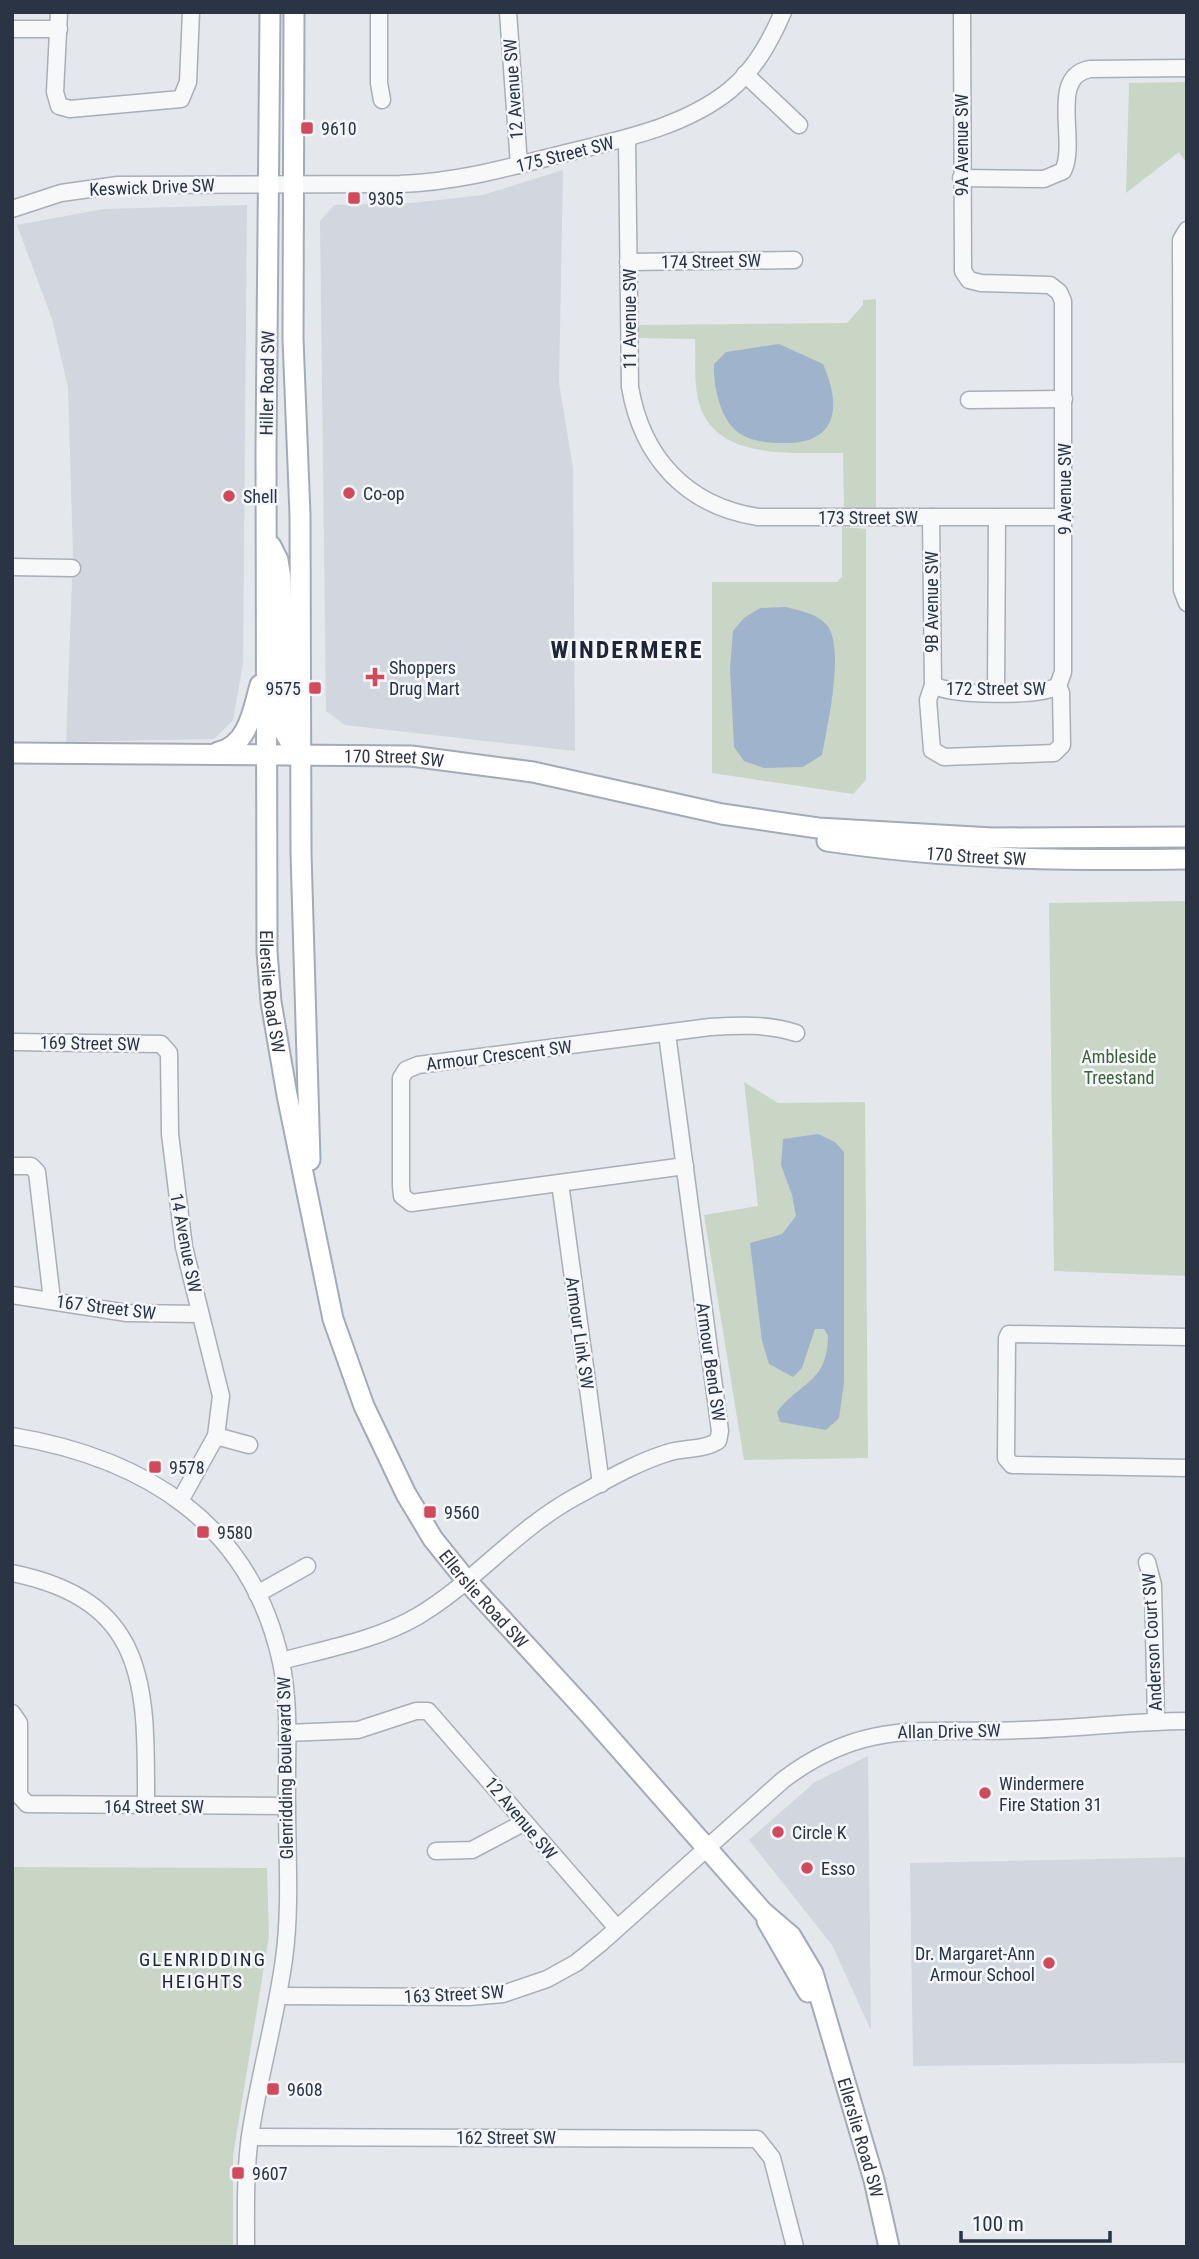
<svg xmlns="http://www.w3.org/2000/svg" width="1199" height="2259" font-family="'Roboto Condensed',sans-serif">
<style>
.built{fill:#d2d6de}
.green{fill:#c9d6c5}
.water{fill:#9fb4cc}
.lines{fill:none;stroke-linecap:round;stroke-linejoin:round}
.minor-casing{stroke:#a9aeb7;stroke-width:19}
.major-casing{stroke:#a3abb8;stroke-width:23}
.minor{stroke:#f7f8fa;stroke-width:16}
.major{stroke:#fff;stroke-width:19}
.poi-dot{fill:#d1495b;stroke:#f4f6f9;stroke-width:2.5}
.labels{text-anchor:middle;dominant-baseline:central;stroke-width:5;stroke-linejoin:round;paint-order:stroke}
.street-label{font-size:18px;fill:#2b3445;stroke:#f4f6f9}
.poi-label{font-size:18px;fill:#2b3445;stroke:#f4f6f9;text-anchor:start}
.park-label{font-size:18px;fill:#3f6138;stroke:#f4f6f9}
.neighbourhood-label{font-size:19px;letter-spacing:2px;fill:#1d2536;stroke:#f4f6f9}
.district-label{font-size:24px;font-weight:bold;letter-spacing:2px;fill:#1d2536;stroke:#f4f6f9}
</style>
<rect width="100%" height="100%" fill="#e4e7ec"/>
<g class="built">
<path d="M563 170 559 383 573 468 575 751 345 725 326 711 320 221 334 205 412 203 483 195Z"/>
<path d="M247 205 243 664 233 720 214 739 66 742 73 555 68 387 52 319 17 225 104 209Z"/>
<path d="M868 1756 871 2030 832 1945 749 1840 815 1782Z"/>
<path d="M1187 1857V2063L913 2066 910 1863Z"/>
</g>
<g class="green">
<path d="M1187 82V164L1179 152 1126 193 1129 83Z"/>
<path d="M876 299V509H844L843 453C792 452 708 463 697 394 694 377 696 357 695 339L639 338 638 325 847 323 863 305V300Z"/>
<path d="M842 527 866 529V780L853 794 712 773V582H837L842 577Z"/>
<path d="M1187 901V1276L1054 1271 1049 903Z"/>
<path d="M744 1082 778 1103 865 1102 868 1458 744 1460 704 1215 758 1206Z"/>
<path d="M12 1867 267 1868 269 1936 233 2156V2247H12Z"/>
</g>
<g class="water">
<path d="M779 344 823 364C843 409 836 445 781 443 768 443 750 441 739 433 720 420 713 385 714 364L726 352Z"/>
<path d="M786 607C801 611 815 613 826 624 846 646 827 727 822 755L803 767 764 768 744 761 734 747 730 668 733 631 744 618 760 608Z"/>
<path d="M818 1134 835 1142 844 1152V1383L839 1418 826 1430 780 1422 777 1412C802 1380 827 1383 828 1336L824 1329H815L802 1368 793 1377 769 1364 762 1341 750 1243 782 1234 796 1216 792 1195 781 1165 783 1139Z"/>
</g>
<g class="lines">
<defs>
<g id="minor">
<path d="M59 12 55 92 59 106 70 109 181 99 188 82 191 12"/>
<path d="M379 12V83L382 100"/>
<path d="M508 12 519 165"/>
<path d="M962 12 963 271 969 280 981 283 1050 285 1059 292 1063 301V672L1058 686"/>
<path d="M12 29H59"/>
<path d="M745 74 799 125"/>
<path d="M627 138 630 387C642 457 686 506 758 517H1064"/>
<path d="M961 178 1044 179 1063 171C1078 142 1048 76 1090 69L1187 68"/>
<path d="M12 209 61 193 118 185 400 184C457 182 507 168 562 154 618 140 683 128 730 90 755 69 770 42 783 12"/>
<path d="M1187 230 1181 240 1182 590 1187 603"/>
<path d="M628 262 794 260"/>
<path d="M969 400 1064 399"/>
<path d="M931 517 933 685 928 700 932 750 944 757 1054 753 1062 745 1061 693 1058 686"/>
<path d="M12 567 72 568"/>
<path d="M933 685C952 696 1039 697 1058 686"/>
<path d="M996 692 997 518"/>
<path d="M12 1042 161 1044 169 1053 170 1134 184 1247 221 1396 216 1436 180 1501"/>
<path d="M12 1166H31L37 1172 52 1300"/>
<path d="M685 1166 411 1203 402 1196 401 1186V1078L406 1070 418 1065 710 1027C740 1025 768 1024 796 1033"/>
<path d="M560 1183 601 1484"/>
<path d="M12 1295 127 1313 200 1314"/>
<path d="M1187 1337 1009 1334 1007 1338 1006 1458 1012 1465 1187 1468"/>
<path d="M12 1436C144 1458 251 1523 281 1662 291 1709 286 1758 287 1805 287 1856 291 1908 284 1959 276 2018 259 2076 250 2136 245 2172 246 2210 246 2247"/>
<path d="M216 1436 249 1445"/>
<path d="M1147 1562 1153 1585 1156 1721"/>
<path d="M12 1573C150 1601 146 1689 146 1805"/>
<path d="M257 1594 307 1566"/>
<path d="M281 1661C326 1649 377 1640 418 1616 475 1582 515 1530 575 1497 605 1481 635 1463 667 1453 684 1447 702 1451 718 1441L720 1431 667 1034"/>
<path d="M12 1713 19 1723V1795L27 1804 287 1806"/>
<path d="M287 1733 358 1730 416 1711H428L617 1928"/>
<path d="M436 1851 472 1850 523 1823"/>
<path d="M279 1996 469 1997 503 1994 547 1979 576 1963 602 1942 783 1780C866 1717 927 1734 1022 1730 1077 1729 1132 1721 1187 1721"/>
<path d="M250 2137 757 2139 772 2158 795 2247"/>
</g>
<g id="major">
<path id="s1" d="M270 12 266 449 267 952 271 1002 287 1095 333 1319 364 1406 406 1494 433 1539 466 1580 588 1713 763 1912 791 1936 813 1973 874 2180 889 2247"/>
<path d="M294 12 293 339 300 515 301 853 310 1160"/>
<path d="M271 546 278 560 281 579 285 733 294 749 301 754"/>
<path d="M218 752C248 746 253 710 260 685"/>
<path id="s2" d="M12 753 411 756 533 772 722 814 818 828 992 838 1187 837"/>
<path id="s3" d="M827 841C947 859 1065 861 1187 859"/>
<path d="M767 1921 808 1992"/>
</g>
</defs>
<use href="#minor" class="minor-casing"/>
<use href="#major" class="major-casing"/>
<use href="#minor" class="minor"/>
<use href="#major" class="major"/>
</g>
<g class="poi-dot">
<rect x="300" y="121" width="14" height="14" rx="3.5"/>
<rect x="347" y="191" width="14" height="14" rx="3.5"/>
<circle cx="349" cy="493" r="7"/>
<circle cx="229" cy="496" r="7"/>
<path d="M371.5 666.5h7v7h7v7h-7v7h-7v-7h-7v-7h7z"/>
<rect x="308" y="681" width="14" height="14" rx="3.5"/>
<rect x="148" y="1460" width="14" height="14" rx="3.5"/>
<rect x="423" y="1505" width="14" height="14" rx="3.5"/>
<rect x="196" y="1525" width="14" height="14" rx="3.5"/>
<circle cx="985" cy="1793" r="7"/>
<circle cx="778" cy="1832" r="7"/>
<circle cx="807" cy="1868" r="7"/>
<circle cx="1049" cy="1963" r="7"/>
<rect x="266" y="2082" width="14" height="14" rx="3.5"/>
<rect x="231" y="2166" width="14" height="14" rx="3.5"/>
</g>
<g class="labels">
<g class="street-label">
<text transform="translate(513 89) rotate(-94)">12 Avenue SW</text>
<text transform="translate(961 145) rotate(-90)">9A Avenue SW</text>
<text transform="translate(565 154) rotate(-14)">175 Street SW</text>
<text transform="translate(152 187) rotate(-2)">Keswick Drive SW</text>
<text transform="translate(711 261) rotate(-1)">174 Street SW</text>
<text transform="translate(629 319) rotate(-90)">11 Avenue SW</text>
<text transform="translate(267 383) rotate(-89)">Hiller Road SW</text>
<text transform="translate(1064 489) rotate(-90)">9 Avenue SW</text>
<text x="868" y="517">173 Street SW</text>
<text transform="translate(931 602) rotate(-90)">9B Avenue SW</text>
<text x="996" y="688">172 Street SW</text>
<text stroke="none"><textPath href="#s2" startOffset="382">170 Street SW</textPath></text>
<text stroke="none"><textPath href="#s3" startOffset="150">170 Street SW</textPath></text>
<text stroke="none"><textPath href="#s1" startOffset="980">Ellerslie Road SW</textPath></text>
<text transform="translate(90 1043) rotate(1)">169 Street SW</text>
<text transform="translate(499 1055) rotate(-7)">Armour Crescent SW</text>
<text transform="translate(186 1243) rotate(79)">14 Avenue SW</text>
<text transform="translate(106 1307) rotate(7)">167 Street SW</text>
<text transform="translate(580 1333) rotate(82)">Armour Link SW</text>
<text transform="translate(711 1362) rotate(82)">Armour Bend SW</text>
<text stroke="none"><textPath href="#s1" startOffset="1634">Ellerslie Road SW</textPath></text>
<text transform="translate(1152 1642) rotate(-93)">Anderson Court SW</text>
<text transform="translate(949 1731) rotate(-1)">Allan Drive SW</text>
<text transform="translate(285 1768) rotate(-91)">Glenridding Boulevard SW</text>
<text x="154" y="1806">164 Street SW</text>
<text transform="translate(521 1818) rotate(50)">12 Avenue SW</text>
<text transform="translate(454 1994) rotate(-3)">163 Street SW</text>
<text x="506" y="2137">162 Street SW</text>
<text stroke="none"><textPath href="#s1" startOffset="2305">Ellerslie Road SW</textPath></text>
</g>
<g class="poi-label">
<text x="321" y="128">9610</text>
<text x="368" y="198">9305</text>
<text x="363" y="493">Co-op</text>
<text x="243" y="496">Shell</text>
<text x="389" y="667">Shoppers<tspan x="389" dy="21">Drug Mart</tspan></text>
<text x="301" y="688" text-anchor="end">9575</text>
<text x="169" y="1467">9578</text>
<text x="444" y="1512">9560</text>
<text x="217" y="1532">9580</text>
<text x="999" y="1783">Windermere<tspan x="999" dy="21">Fire Station 31</tspan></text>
<text x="792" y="1832">Circle K</text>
<text x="821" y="1868">Esso</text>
<text x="1035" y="1953" text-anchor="end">Dr. Margaret-Ann<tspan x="1035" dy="21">Armour School</tspan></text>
<text x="287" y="2089">9608</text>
<text x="252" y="2173">9607</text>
</g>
<g class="park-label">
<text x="1119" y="1056">Ambleside<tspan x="1119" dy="21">Treestand</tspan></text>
</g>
<g class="neighbourhood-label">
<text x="203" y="1959">GLENRIDDING<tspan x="203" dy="22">HEIGHTS</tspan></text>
</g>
<g class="district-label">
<text x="627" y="650">WINDERMERE</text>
</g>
</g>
<rect width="1199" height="2259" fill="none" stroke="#2b3445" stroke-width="28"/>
<path d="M961 2231v10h149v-10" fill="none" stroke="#2b3445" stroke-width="3.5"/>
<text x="972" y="2231" font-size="21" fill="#2b3445" stroke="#f4f6f9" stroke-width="5" paint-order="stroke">100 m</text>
</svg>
